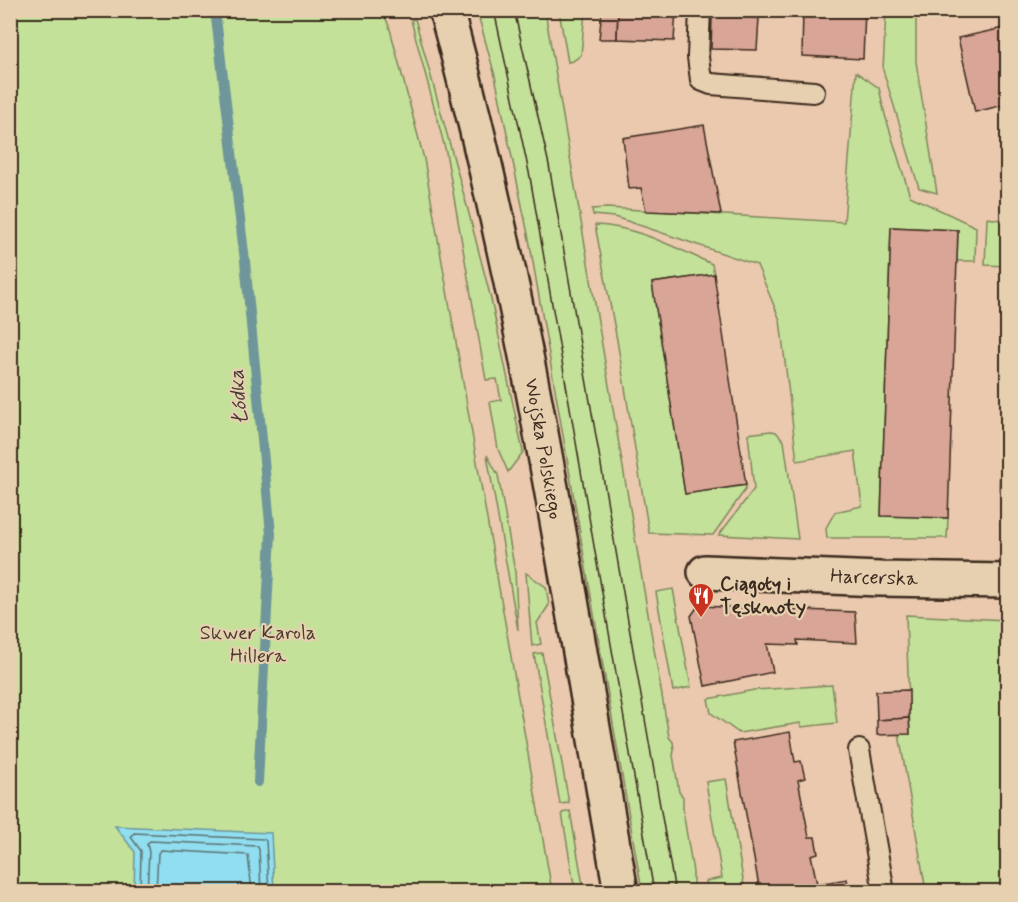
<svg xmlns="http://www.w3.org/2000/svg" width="1018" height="902" font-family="Mynerve,sans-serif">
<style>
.green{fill:#c3e199;stroke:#7f865c;stroke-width:1.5}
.water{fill:#90deef;stroke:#6e969b;stroke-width:1.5}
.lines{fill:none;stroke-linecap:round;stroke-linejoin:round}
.shore{stroke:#5d7272;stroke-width:1.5}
.stream{stroke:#6e969b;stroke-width:10}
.building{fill:#d8a596;stroke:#3b2a1e;stroke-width:1.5}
.lane-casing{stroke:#3b2a1e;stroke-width:24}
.street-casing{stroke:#3b2a1e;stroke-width:38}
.secondary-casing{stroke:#3b2a1e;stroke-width:38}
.lane{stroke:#e7d0b0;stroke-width:20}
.street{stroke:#e7d0b0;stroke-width:33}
.secondary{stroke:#e7d0b0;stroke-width:33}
.tram{stroke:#3b2a1e;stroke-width:1.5}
.labels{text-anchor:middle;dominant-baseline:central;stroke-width:4.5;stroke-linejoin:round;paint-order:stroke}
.street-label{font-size:20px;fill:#3b2a1e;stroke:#e7d0b0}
.poi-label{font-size:20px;font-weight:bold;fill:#3b2a1e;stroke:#e7d0b0;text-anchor:start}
.park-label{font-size:20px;fill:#493c2a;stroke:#e7d0b0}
.water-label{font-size:21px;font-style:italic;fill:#443c33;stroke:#e7d0b0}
</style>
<rect width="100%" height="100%" fill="#eac9ae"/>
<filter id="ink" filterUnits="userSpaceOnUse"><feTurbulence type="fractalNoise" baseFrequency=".0167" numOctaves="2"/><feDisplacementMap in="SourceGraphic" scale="12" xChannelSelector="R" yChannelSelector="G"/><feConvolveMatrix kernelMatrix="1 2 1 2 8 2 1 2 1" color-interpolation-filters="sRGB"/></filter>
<g filter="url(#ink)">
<g class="green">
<path d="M10 11H383L390 29 424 159 552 891H11Z"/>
<path d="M477 11H545L669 737 673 742 674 751 673 755 679 792 683 797V811L693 872V891H642L529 239 495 76Z"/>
<path d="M559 11H585L581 55 573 61 568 62Z"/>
<path d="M886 11H916V62L937 193 919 188 883 70Z"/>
<path d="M415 19 468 210 491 299 523 452 508 472 498 449 490 402 501 400 497 379 486 380 446 152 411 20Z"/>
<path d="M856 72 879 88 885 115 910 196 976 227 975 261H957L958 230 891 227 881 515 948 518 947 538H827L826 528 835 512 862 506 855 451 797 461 780 320 757 265 627 221 614 217 593 215 592 209 607 208 844 222Z"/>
<path d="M987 218 1007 221V266L985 265Z"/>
<path d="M595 225C636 226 675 248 712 264L714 274 652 283 685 494 746 485 745 490 713 535 649 533 617 340Z"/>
<path d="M1003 399H1008L1007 496 999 490Z"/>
<path d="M771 431 776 432 784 441 798 539 719 535 754 489 748 434Z"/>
<path d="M487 455 498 475 515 572 518 630Z"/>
<path d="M526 573 546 587 549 605 537 623 541 644 532 646Z"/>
<path d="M673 589 691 687 673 691 656 592Z"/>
<path d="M906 615 1007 620V891H926L899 734H910Z"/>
<path d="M542 653 569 803 560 804 534 654Z"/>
<path d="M832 685 837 723 801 727 800 723 739 733 711 713 708 699 754 690Z"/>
<path d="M726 779 745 891H707L706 881 722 878 706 782Z"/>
<path d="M570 811 584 891H575L562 813Z"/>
</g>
<path class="water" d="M115 826 271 833 274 891H134L135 852Z"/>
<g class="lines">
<g class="shore">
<path d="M140 892 141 851 131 837 134 833 264 839 266 841 269 892"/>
<path d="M147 892 149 852 147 844 150 841 257 846 259 849 261 892"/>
<path d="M156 892 158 853 161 850 248 855 252 892"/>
</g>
<path class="stream" d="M215 10 245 261 271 534 258 782"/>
</g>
<g class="building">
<path d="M602 10H618L617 39H599Z"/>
<path d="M618 10H676L674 41 617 39Z"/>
<path d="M803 10H865L863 59 802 56Z"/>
<path d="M712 16 759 18 757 50 711 49Z"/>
<path d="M1008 27V104L975 112 958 38Z"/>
<path d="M704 125 721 214 646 211 641 188 629 189 623 138Z"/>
<path d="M891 227 958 230 948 518 881 516Z"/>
<path d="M714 274 746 485 685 494 652 283Z"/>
<path d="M698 606 855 612 857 643 797 640 798 645 767 644 773 672 705 686 691 616Z"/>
<path d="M909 690V718L877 720 876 691Z"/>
<path d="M909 718 910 734 877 735V720Z"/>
<path d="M790 732 795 762 801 761 805 778 798 780 809 837H815L818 853 811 855 817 884 779 892H760L733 742Z"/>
<path d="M847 879 849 892H782L817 884Z"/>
</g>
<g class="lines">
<defs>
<g id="lane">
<path d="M700 10 698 57 701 80 711 84 814 92"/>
<path d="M859 750 884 892"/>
</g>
<path id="street" d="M705 572 880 579 1008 581"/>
<path id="secondary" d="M446 10C525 300 570 597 621 892"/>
</defs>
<use href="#lane" class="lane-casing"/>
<use href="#street" class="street-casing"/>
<use href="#secondary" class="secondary-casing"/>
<use href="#lane" class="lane"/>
<use href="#street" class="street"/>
<use href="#secondary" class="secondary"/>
<g class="tram">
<path d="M494 10 530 177 654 892"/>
<path d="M514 10 549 165 675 892"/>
</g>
</g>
</g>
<defs>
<symbol id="restaurant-pin" viewBox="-11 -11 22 30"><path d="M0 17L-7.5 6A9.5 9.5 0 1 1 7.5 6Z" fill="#c8321e" stroke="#e7d0b0"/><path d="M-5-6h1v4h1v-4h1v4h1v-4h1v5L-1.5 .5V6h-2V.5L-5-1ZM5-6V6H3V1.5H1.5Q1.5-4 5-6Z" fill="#fff"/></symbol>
</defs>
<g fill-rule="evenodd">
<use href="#restaurant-pin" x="686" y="581" width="30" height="40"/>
</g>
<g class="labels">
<g class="street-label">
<text transform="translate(543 449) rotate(80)">Wojska Polskiego</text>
<text transform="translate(874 578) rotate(2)">Harcerska</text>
</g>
<g class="poi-label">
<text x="720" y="584">Ciągoty i<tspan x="720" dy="23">Tęsknoty</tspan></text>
</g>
<g class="park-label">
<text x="258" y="633">Skwer Karola<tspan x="258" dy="23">Hillera</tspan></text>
</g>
<g class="water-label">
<text transform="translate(239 397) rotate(-95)">Łódka</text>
</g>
</g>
<rect width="1018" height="902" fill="none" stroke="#e7d0b0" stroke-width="36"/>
<rect x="18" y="18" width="982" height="866" fill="none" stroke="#3b2a1e" stroke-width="2" filter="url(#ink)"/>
</svg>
